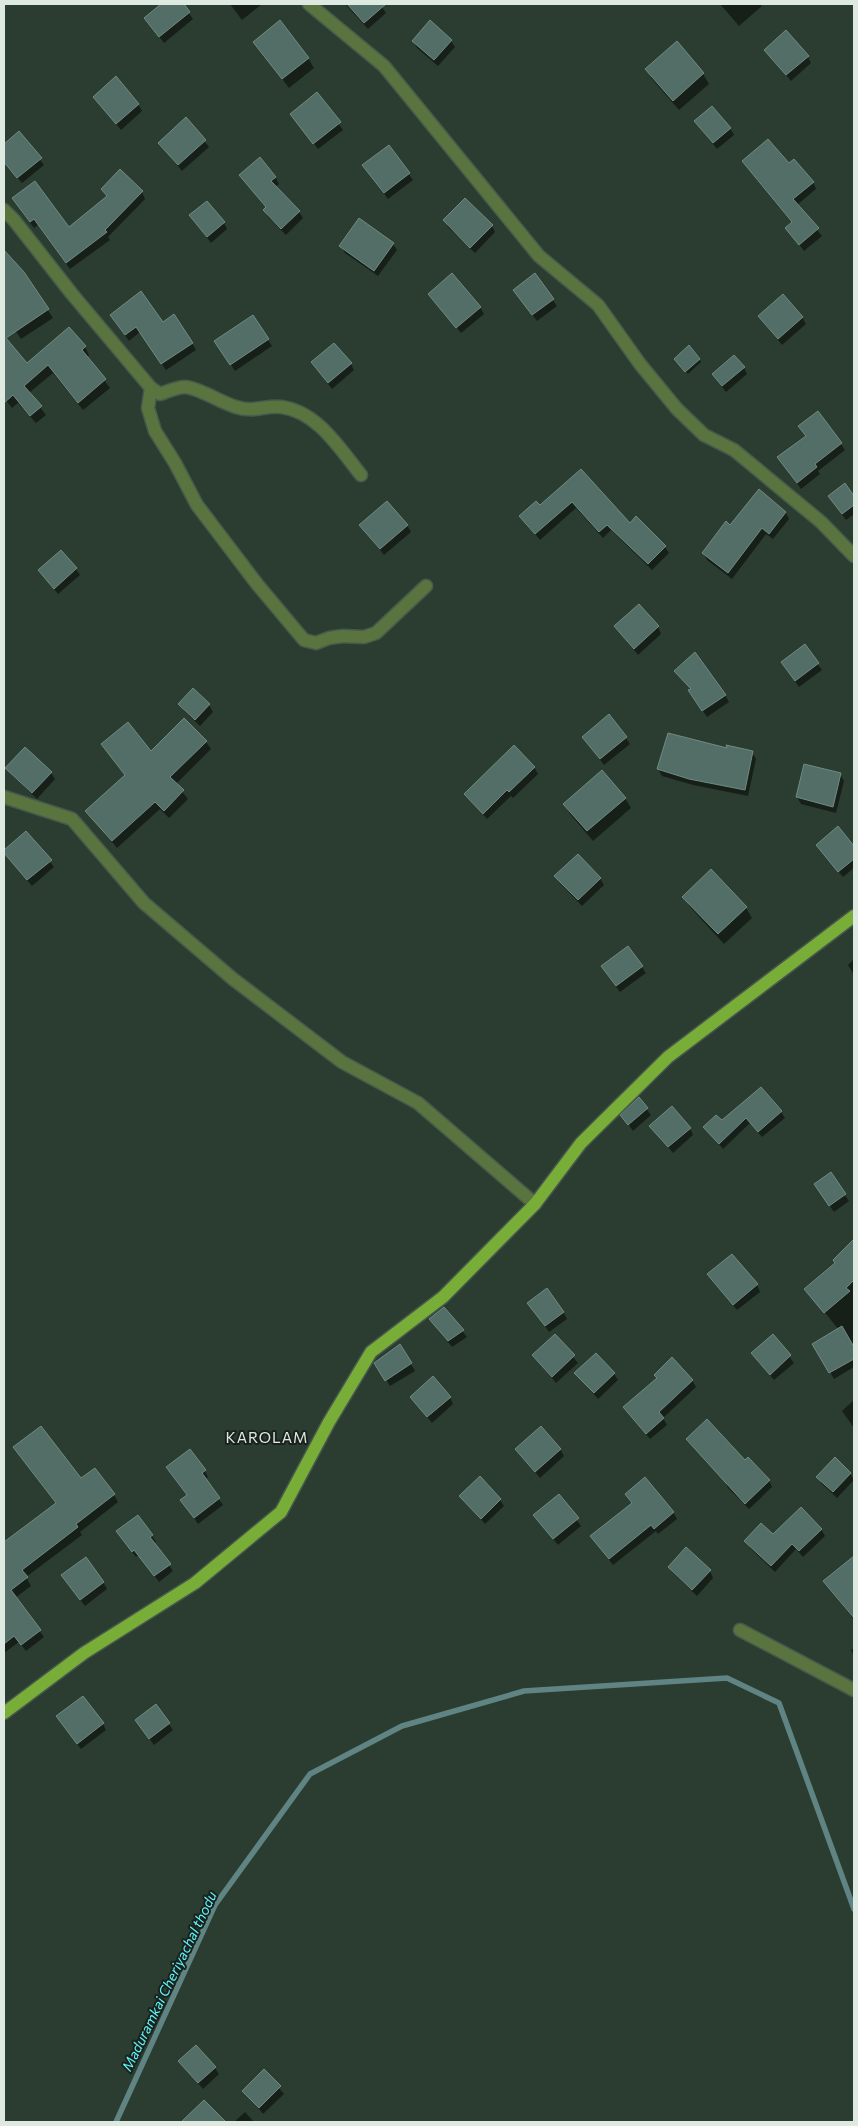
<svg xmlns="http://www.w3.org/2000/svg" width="858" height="2126" font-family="Commissioner,sans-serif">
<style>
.shadow{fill:#0007}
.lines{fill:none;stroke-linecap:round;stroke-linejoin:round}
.stream{stroke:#608483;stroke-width:5.5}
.building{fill:#536e67;stroke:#708b84}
.minor-casing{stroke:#47594c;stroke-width:15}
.major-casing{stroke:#47594c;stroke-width:15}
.minor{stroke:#59743f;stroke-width:12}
.major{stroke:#78ae38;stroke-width:12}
.labels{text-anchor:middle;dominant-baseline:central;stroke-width:4;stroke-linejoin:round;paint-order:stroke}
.water-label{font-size:14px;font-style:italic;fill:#60f4fc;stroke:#19221c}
.quarter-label{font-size:15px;letter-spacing:1px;fill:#dee9e1;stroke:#19221c}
</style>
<rect width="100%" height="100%" fill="#2a3d30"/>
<g class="shadow">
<path d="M163 4H182L193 19 164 43 145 18Z"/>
<path d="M230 4H262L242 20Z"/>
<path d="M345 4H380L386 13 368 29Z"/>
<path d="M720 4H760L762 6 739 26Z"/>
<path d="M413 41H451L455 47 438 66 417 48Z"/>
<path d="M255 42 308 58 314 68 289 88Z"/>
<path d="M677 43 703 74 709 84 679 110 652 79 647 69Z"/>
<path d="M766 50 808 57 811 63 791 81Z"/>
<path d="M317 94 343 130 318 149 295 120Z"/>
<path d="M94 97 138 104 142 111 121 130Z"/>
<path d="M186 119 209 147 182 171 159 143Z"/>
<path d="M695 122 730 128 734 135 717 149Z"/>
<path d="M19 133 44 165 22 183 4 162V146Z"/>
<path d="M389 147 413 180 388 199 368 172Z"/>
<path d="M743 162 789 165 813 182 816 189 797 205 822 236 804 251 787 228 792 223Z"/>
<path d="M240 175 275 177 279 184 275 187 299 212 303 218 286 235 268 217 264 210 266 208Z"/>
<path d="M102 189 142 192 145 199 108 237 110 240 70 269 38 225 34 228 17 205 68 229 107 197Z"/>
<path d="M191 216 224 223 227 229 211 243Z"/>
<path d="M445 220 492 226 495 232 475 253 448 227Z"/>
<path d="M393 244 397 250 378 276 345 253 341 246Z"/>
<path d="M4 252 23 273 53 318 21 339 4 314Z"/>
<path d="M535 275 557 306 537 321 519 297Z"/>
<path d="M429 294 480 307 484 314 461 333Z"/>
<path d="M111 315 163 323 192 343 196 350 166 370 140 332 129 341Z"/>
<path d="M759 316 802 317 806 324 782 345Z"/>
<path d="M253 317 272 346 235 371 220 348Z"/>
<path d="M69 329 85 347 89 355 87 358 110 388 83 410 53 373 29 393 46 415 36 423 18 403 12 408 4 398V338L27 365Z"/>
<path d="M699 359 701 362 688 374 677 362Z"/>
<path d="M312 363 351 364 354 370 332 389Z"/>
<path d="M744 368 747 374 726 392 713 375Z"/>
<path d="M818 412 845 450 818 471 820 474 801 489 779 458 806 437Z"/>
<path d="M581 471 630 525 665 547 669 553 652 570 611 530 603 538 576 508 540 540 525 522 521 516 540 506Z"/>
<path d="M844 485 854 498V514L846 520 829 496Z"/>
<path d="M759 491 786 513 789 519 773 539 766 534 732 579 707 560 704 554 731 526Z"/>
<path d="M361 525H407L411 532 384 555Z"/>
<path d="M76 569 80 575 58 594 39 571Z"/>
<path d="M615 626 658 627 661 634 638 655Z"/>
<path d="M804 646 822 670 799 687 782 663Z"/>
<path d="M676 671 725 695 729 702 707 717 693 697 691 690Z"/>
<path d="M193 690 209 705 213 712 200 726 184 711 180 704Z"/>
<path d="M583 737 626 738 630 744 604 765Z"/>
<path d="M206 742 211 749 176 784 188 799 169 818 160 809 117 848 87 811 126 776 102 744 150 753Z"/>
<path d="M730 750 752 752 756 759 748 796 693 785 662 776 658 769Z"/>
<path d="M534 767 538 774 513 798 511 796 487 819 466 794Z"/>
<path d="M7 768 51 773 55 779 37 799 11 774Z"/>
<path d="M840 774 844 781 836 813 801 804 797 797Z"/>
<path d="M625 798 631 808 593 841 570 814 564 804Z"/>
<path d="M838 828 854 848V868L843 877 821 851Z"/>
<path d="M26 832 54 867 32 886 4 852Z"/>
<path d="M556 876 600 878 604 885 582 906 560 883Z"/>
<path d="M684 897 746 908 752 918 724 944 690 907Z"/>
<path d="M628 948 646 973 620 992 606 973Z"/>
<path d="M854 959V975L848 965Z"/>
<path d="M639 1099 651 1115 633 1131 622 1116Z"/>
<path d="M781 1112 785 1118 762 1137 750 1123 723 1149 705 1127 722 1122Z"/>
<path d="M651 1126 690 1128 693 1135 673 1153Z"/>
<path d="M830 1174 849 1201 834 1212 819 1191Z"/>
<path d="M853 1242 854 1244V1367L834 1379 814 1344 839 1330 806 1289 836 1263Z"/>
<path d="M713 1281 757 1285 760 1292 737 1310Z"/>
<path d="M444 1308 467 1337 452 1347 430 1320Z"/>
<path d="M533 1309 563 1312 567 1319 549 1332Z"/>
<path d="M555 1336 578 1363 556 1383 534 1355Z"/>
<path d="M773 1336 794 1363 774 1380 753 1354Z"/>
<path d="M400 1346 415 1371 390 1386 376 1363Z"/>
<path d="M576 1373 614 1374 618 1380 598 1399Z"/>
<path d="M658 1379 692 1380 696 1387 663 1418 667 1425 650 1439 624 1407Z"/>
<path d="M411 1397H450L453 1404 432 1423Z"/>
<path d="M854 1400V1428L842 1411Z"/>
<path d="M688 1439 745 1461 769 1480 772 1487 749 1509 728 1488 725 1481Z"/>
<path d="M560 1449 564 1456 540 1478 517 1450Z"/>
<path d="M19 1455 114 1495 118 1502 80 1532 82 1535 26 1577 31 1586 15 1598 44 1637 26 1651 19 1642 4 1653V1547L56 1504Z"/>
<path d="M167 1468 205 1471 208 1477 205 1480 223 1505 198 1524 186 1506 187 1496Z"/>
<path d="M850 1473 854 1480 837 1498 822 1484 818 1477Z"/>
<path d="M558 1495 581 1526 558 1545 539 1521Z"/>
<path d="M626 1495 673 1512 677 1519 658 1534 656 1531 613 1565 592 1537 632 1504Z"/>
<path d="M461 1496 500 1500 504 1506 485 1524Z"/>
<path d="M137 1516 152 1536 156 1542 154 1544 173 1571 159 1582 139 1555 136 1557 121 1538Z"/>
<path d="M821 1529 825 1536 803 1557 796 1549 775 1572 750 1548 746 1541 773 1536Z"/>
<path d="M851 1560 854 1564V1620L825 1581Z"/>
<path d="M669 1567 710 1571 713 1578 697 1596 673 1573Z"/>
<path d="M67 1582H103L107 1589 85 1606Z"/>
<path d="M854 1648V1656L851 1650Z"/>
<path d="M156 1706 173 1730 154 1745 140 1727Z"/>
<path d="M61 1723 103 1724 106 1730 81 1749Z"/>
<path d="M180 2062 215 2068 219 2074 203 2089Z"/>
<path d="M264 2071 284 2094 263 2114 244 2091Z"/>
<path d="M245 2112 254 2122H234Z"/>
</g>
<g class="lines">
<path class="stream" d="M116 2122 215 1905 310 1774 402 1726 524 1691 727 1678 779 1703 854 1909"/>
</g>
<g class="building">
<path d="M161 4H184L190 12 159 37 144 18Z"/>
<path d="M347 4H386L364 23Z"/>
<path d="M280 20 309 58 282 79 253 42Z"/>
<path d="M430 20 452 40 434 60 412 41Z"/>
<path d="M786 30 809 56 786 75 764 50Z"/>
<path d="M677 41 704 73 673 101 645 69Z"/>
<path d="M116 76 139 104 116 124 93 97Z"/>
<path d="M317 92 341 122 313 144 290 114Z"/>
<path d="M712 106 731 128 713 143 694 121Z"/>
<path d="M186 117 206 140 178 165 158 143Z"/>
<path d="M19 131 42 158 17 178 4 162V144Z"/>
<path d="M768 139 789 163 794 159 814 182 793 199 819 228 799 245 785 228 792 222 742 161Z"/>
<path d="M389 145 410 173 384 193 362 165Z"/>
<path d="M260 157 276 177 271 181 300 211 281 229 263 210 266 207 239 175Z"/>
<path d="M120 169 143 191 105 230 107 232 66 263 34 219 30 222 12 198 35 181 69 227 107 196 101 189Z"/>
<path d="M465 198 493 225 470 248 443 220Z"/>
<path d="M207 201 225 222 207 237 189 215Z"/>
<path d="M359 218 394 243 374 271 339 246Z"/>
<path d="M4 250 24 272 49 309 6 338 27 363 69 327 86 346 82 350 106 379 78 403 48 365 24 386 42 406 30 416 13 395 4 403Z"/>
<path d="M452 273 481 307 456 328 428 294Z"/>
<path d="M535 273 554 299 532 315 513 290Z"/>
<path d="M141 291 163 322 174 314 193 343 161 364 136 327 125 335 110 315Z"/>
<path d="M783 294 803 317 778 339 758 316Z"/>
<path d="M253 315 269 339 230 365 214 341Z"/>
<path d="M334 343 352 363 328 383 311 362Z"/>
<path d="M689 345 700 359 685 372 674 359Z"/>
<path d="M734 355 745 367 722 386 712 374Z"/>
<path d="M818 411 842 443 815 464 817 467 797 483 777 457 806 436 798 426Z"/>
<path d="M581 469 630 523 636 516 666 546 648 564 607 525 599 532 572 502 535 534 519 516 536 501 540 505Z"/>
<path d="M845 483 854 496V505L842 514 828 496Z"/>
<path d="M759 489 786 512 769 534 762 528 728 573 702 553 726 521 730 525Z"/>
<path d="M387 501 408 525 380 549 359 525Z"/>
<path d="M61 550 77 568 54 589 38 570Z"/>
<path d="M639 604 659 626 634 649 614 626Z"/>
<path d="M805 644 819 663 795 681 781 662Z"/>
<path d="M695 652 726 695 702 711 688 690 691 689 674 671Z"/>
<path d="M193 688 210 704 195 720 178 704Z"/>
<path d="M609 714 627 737 600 759 582 737Z"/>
<path d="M184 718 207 741 170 777 184 790 164 811 155 802 112 841 85 811 125 775 101 744 128 722 151 751Z"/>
<path d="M668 733 727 748 726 745 753 751 745 790 689 779 657 769Z"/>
<path d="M514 745 535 767 509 792 507 790 483 814 464 794Z"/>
<path d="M25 747 52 772 32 793 5 768Z"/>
<path d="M804 764 841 773 833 807 796 797Z"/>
<path d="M602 770 626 798 587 831 563 804Z"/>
<path d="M838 826 854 846V859L838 872 816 845Z"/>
<path d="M26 831 52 860 27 880 4 853V850Z"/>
<path d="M578 854 601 878 578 900 554 876Z"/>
<path d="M711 869 747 907 718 934 682 897Z"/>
<path d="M628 946 643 966 616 986 601 966Z"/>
<path d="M761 1087 782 1111 758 1132 746 1118 719 1144 703 1127 716 1115 722 1120Z"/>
<path d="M639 1097 648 1108 628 1125 620 1115Z"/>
<path d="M672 1106 691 1128 668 1147 649 1126Z"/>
<path d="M831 1172 846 1194 829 1206 814 1184Z"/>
<path d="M854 1239V1280L846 1288 850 1291 824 1313 804 1289 835 1263 833 1260Z"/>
<path d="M732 1254 758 1284 733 1305 707 1274Z"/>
<path d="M547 1288 564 1312 545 1326 527 1303Z"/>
<path d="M444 1307 464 1330 448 1341 429 1319Z"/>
<path d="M842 1326 854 1347V1359L829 1373 812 1344Z"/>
<path d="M555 1334 575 1355 552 1377 532 1355Z"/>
<path d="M773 1334 791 1355 770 1375 751 1353Z"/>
<path d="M400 1344 412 1363 385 1381 374 1363Z"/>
<path d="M596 1353 615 1373 594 1393 574 1373Z"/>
<path d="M672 1357 693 1380 659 1412 664 1418 646 1434 623 1407 657 1378 654 1375Z"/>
<path d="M433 1376 451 1397 427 1417 410 1397Z"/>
<path d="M707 1419 745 1460 748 1457 770 1480 745 1504 686 1439Z"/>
<path d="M41 1426 81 1478 95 1468 115 1494 76 1524 78 1527 22 1570 28 1577 11 1590 41 1630 21 1645 14 1636 4 1644V1542L56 1503 13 1447Z"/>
<path d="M541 1426 561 1449 535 1472 515 1449Z"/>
<path d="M190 1449 206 1470 202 1473 220 1498 194 1518 180 1500 187 1495 166 1467Z"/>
<path d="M835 1457 851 1473 833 1492 816 1477Z"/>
<path d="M480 1476 501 1499 481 1519 459 1496Z"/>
<path d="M645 1477 674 1512 654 1529 651 1525 609 1559 590 1536 632 1503 625 1494Z"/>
<path d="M559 1494 579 1518 553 1539 533 1515Z"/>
<path d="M801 1507 822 1529 799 1551 792 1544 771 1566 744 1541 761 1523 773 1534Z"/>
<path d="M138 1515 153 1535 150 1537 171 1564 154 1576 134 1550 132 1552 116 1531Z"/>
<path d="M686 1547 711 1570 692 1590 668 1567Z"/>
<path d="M854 1556V1618L823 1581Z"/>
<path d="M86 1557 104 1582 80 1600 61 1575Z"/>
<path d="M83 1696 104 1723 77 1744 56 1716Z"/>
<path d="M156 1704 170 1723 149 1739 135 1720Z"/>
<path d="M196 2045 216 2067 198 2083 178 2061Z"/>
<path d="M264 2069 281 2086 259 2108 242 2091Z"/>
<path d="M204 2100 226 2122H181Z"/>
</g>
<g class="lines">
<defs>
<g id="minor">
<path d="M309 4 384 66 539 256 598 305 640 364 677 409 704 435 734 450 821 522 854 556"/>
<path d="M4 210 14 220 72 294 151 388 160 394C167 392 179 386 186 387 201 389 220 402 236 407 255 413 264 405 281 407 317 411 340 449 361 475"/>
<path d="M151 388 148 408 155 431 175 463 197 505 257 584 304 640 316 643 329 638 343 636 364 637 376 633 426 586"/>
<path d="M4 797 72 819 144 903 233 979 342 1062 418 1103 535 1204"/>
<path d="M740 1630 854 1690"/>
</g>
<path id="major" d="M4 1713 84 1653 195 1583 281 1512 329 1422 371 1352 443 1297 535 1204 581 1143 668 1057 854 916"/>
</defs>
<use href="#minor" class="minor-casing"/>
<use href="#major" class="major-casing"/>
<use href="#minor" class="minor"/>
<use href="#major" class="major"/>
</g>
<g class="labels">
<g class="water-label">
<text transform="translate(169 1981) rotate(-64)">Maduramkai Cheriyachal thodu</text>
</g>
<g class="quarter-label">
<text x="267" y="1437">KAROLAM</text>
</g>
</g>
<rect width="858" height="2126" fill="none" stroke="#dee9e1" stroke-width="10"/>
</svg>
